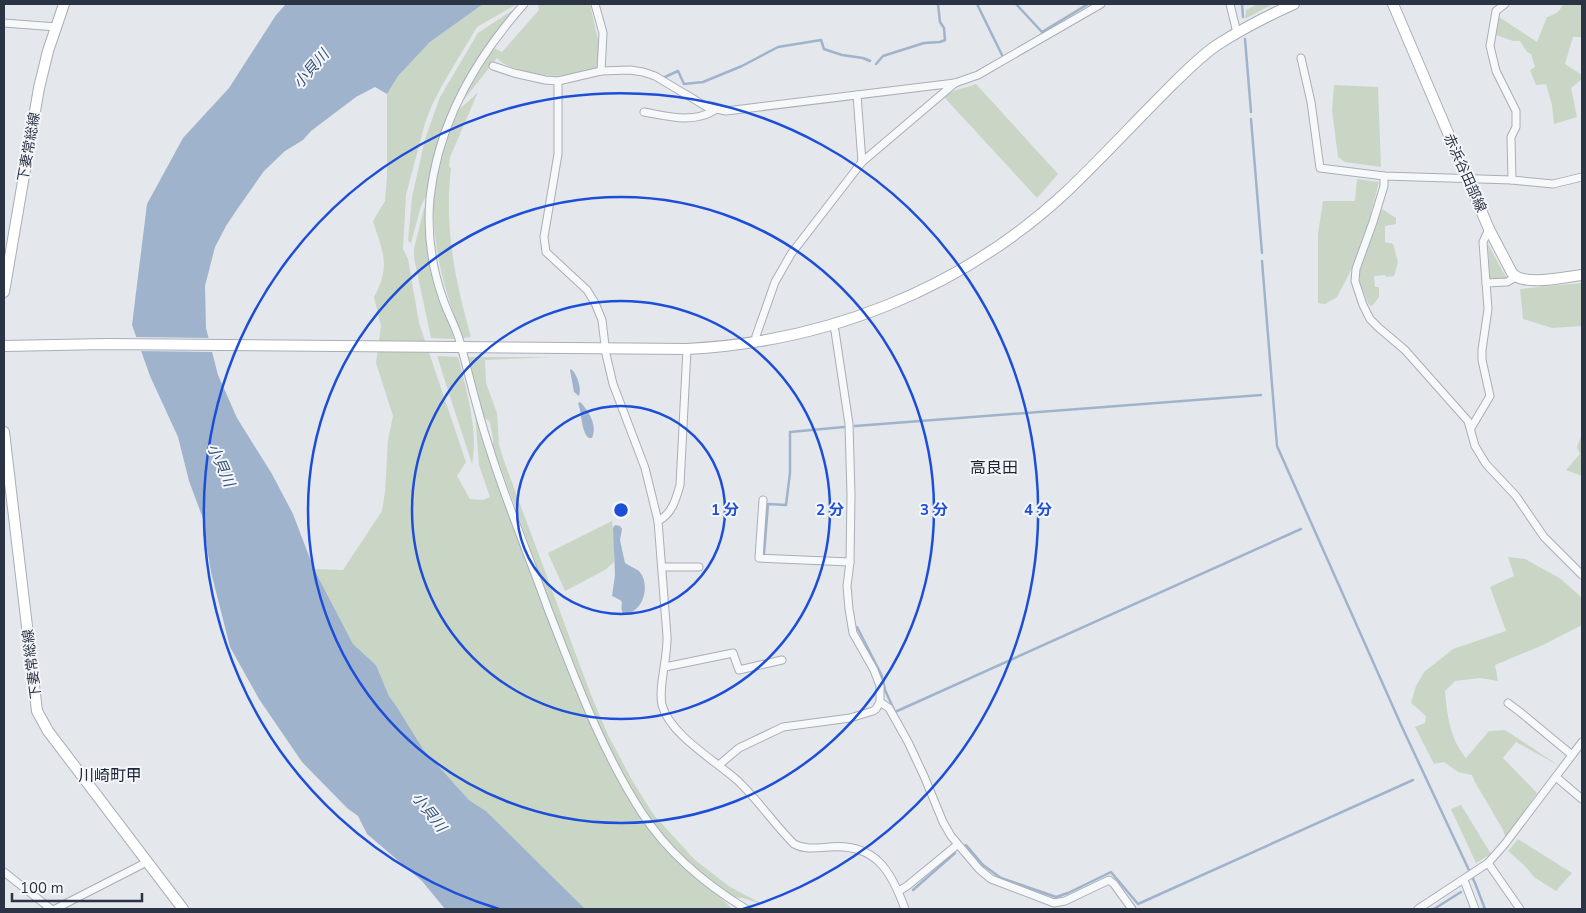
<svg xmlns="http://www.w3.org/2000/svg" width="1586" height="913" font-family="'Nunito Sans','Noto Sans JP',sans-serif">
<style>
.green{fill:#c9d6c5}
.water{fill:#9fb4cc}
.pier{fill:#e4e7ec}
.lines{fill:none;stroke-linecap:round;stroke-linejoin:round}
.stream{stroke:#9fb4cc;stroke-width:2.5}
.street-casing{stroke:#a9aeb7;stroke-width:9}
.secondary-casing{stroke:#a9aeb7;stroke-width:12}
.street{stroke:#f7f8fa;stroke-width:7}
.secondary{stroke:#fff;stroke-width:10}
.ring{fill:none;stroke:#1d4ed8;stroke-width:2.5}
.labels{text-anchor:middle;dominant-baseline:central;stroke-width:4;stroke-linejoin:round;paint-order:stroke}
.street-label{font-size:14px;fill:#2b3445;stroke:#f4f6f9}
.water-label{font-size:15px;font-style:italic;fill:#34527a;stroke:#f4f6f9}
.quarter-label{font-size:16px;fill:#1d2536;stroke:#f4f6f9}
.centre{fill:#1d4ed8;stroke:#f4f6f9;stroke-width:2.5}
.ring-label{font-size:15px;text-anchor:middle;font-weight:bold;fill:#1d4ed8;stroke:#f4f6f9;stroke-width:4;stroke-linejoin:round;paint-order:stroke}
</style>
<rect width="100%" height="100%" fill="#e4e7ec"/>
<g class="green">
<path d="M483 4H517L477 27 444 82 432 105 425 123 406 195 403 249 408 259 419 323 466 462 457 476 470 499 483 500 490 497 479 465 475 413 489 456 621 784 680 863 723 900 732 909H584L486 811 469 800 423 749 397 707 389 696 376 665 353 644 314 569 343 570 382 511 385 492 388 440 393 416 376 363 381 326 374 297C391 266 383 253 373 221L385 201 387 176V94L398 76 430 42Z"/>
<path d="M538 4H590L599 45 598 68C584 71 569 76 555 76 538 75 508 70 497 58L458 107 483 62 494 48 502 52 539 10Z"/>
<path d="M1258 4H1273L1245 19 1246 10Z"/>
<path d="M1563 4H1582V33L1581 37H1573L1565 64 1582 75V79L1571 88 1577 117 1554 124 1552 105 1546 84 1536 85 1530 70 1535 67 1531 54 1527 52 1520 41H1513L1496 35 1499 17 1537 42 1547 17C1555 15 1560 11 1563 4Z"/>
<path d="M511 11 513 12 476 62 457 94 439 143 429 190 421 206 411 243 408 241 412 197 425 139 440 97 478 33Z"/>
<path d="M976 84 1058 174 1037 198 944 97C956 88 963 89 976 84Z"/>
<path d="M1334 85 1378 87 1381 167 1345 162 1338 157 1332 110Z"/>
<path d="M478 92 450 157 449 167 451 168C444 228 455 280 471 337L463 338C437 274 422 209 445 141 447 134 449 123 454 116 459 108 471 100 478 92Z"/>
<path d="M1357 179 1379 182 1364 240 1351 270 1337 297 1325 304 1318 303V234L1323 201H1355Z"/>
<path d="M428 207 442 304 454 339 431 338 414 258V249L424 208Z"/>
<path d="M1382 209 1396 218V224L1385 226V242L1393 244 1398 262 1394 276 1386 277 1385 275 1374 276 1375 287H1379V297L1372 306 1369 305 1360 283 1359 272Z"/>
<path d="M1488 244 1503 272 1507 278 1503 280 1490 281Z"/>
<path d="M1582 283V326L1552 328 1523 319 1520 289Z"/>
<path d="M437 356 458 357C466 387 479 434 472 464Z"/>
<path d="M467 357H552L485 360 486 383 497 413 499 445 504 461 591 695 608 735 632 780 653 814 695 860 730 887 764 905 743 898 730 897 689 862 667 840 646 814 626 782 585 697 493 447V439L490 422 481 415Z"/>
<path d="M1582 434V476L1566 470 1580 454 1577 447Z"/>
<path d="M612 521 614 538V562L605 570 565 591 548 553Z"/>
<path d="M1508 557 1525 559 1561 579 1582 598V625L1543 645 1495 665 1498 681 1480 678 1455 681 1445 691C1447 715 1450 739 1466 758L1489 731 1505 730 1558 765 1516 742 1503 758 1537 793 1506 838 1503 830 1475 782 1472 775 1458 772 1444 762 1434 764 1415 727 1425 723 1426 716 1411 703 1416 686 1424 672 1453 649 1506 631 1490 587 1514 576Z"/>
<path d="M1461 805 1491 854 1476 863 1451 809Z"/>
<path d="M1518 839 1572 873 1556 891 1534 877 1524 865 1508 851Z"/>
</g>
<g class="water">
<path d="M286 4H483L430 42 398 76 387 94 375 87 356 97 311 131 303 140 285 151 264 171 238 208 226 226 215 247 205 286 206 328 218 375 237 418 272 474 293 514 314 569 353 644 376 665 389 696 397 707 423 749 469 800 486 811 585 909H445L422 881 367 834 358 816 347 808 302 762 259 699 230 647 211 572 206 542 203 535 205 524 189 481 178 437 150 376 132 325 147 204 183 138 229 88 276 15Z"/>
<path d="M571 369C577 374 582 388 579 396L574 392 570 370Z"/>
<path d="M580 402C588 410 598 425 592 438H589C581 432 582 413 578 403Z"/>
<path d="M615 525 620 526 622 529 620 540 625 563C629 566 635 568 639 571 651 584 644 614 623 614 618 600 629 604 612 596L615 575 613 528Z"/>
</g>
<path class="pier" d="M134 337 211 338 215 352 139 351Z"/>
<g class="lines">
<g class="stream">
<path d="M977 4 1002 55"/>
<path d="M1016 4 1042 32 1088 4"/>
<path d="M1242 4 1243 17"/>
<path d="M1245 39 1251 112"/>
<path d="M876 64 883 56 924 43 940 42 945 40 944 28 940 22 938 4"/>
<path d="M665 77 678 71 684 84 703 82 742 66 778 47 821 40 824 49 842 55 863 58 870 61"/>
<path d="M1251 119 1262 253"/>
<path d="M1262 261 1277 446 1402 727 1475 883 1485 909"/>
<path d="M855 426 1261 395"/>
<path d="M764 554 768 504 786 505 790 473V432L844 427"/>
<path d="M857 627 882 676 885 690 895 712 1301 529"/>
<path d="M966 845 983 865 1001 878 1056 897 1068 893 1111 872 1138 904 1413 780"/>
<path d="M913 890 955 853"/>
<path d="M1434 909 1461 892"/>
</g>
<defs>
<g id="street">
<path d="M524 4C475 59 438 124 430 198 427 232 432 268 443 299 448 314 456 327 460 342 470 378 478 415 490 450 507 504 529 556 548 609 575 678 601 750 642 813 668 853 705 884 746 909"/>
<path d="M595 4 603 33 601 71"/>
<path d="M1230 4 1237 33"/>
<path d="M1505 4 1496 11 1490 46 1496 71 1516 111V127L1511 137 1512 180"/>
<path d="M4 23 57 27"/>
<path d="M1301 58 1311 102 1320 168 1384 176 1512 180 1553 184 1582 177"/>
<path d="M493 66 514 73 545 80 558 81 601 71 630 70 643 72 655 76 707 107 726 111 955 83 978 75 1101 4"/>
<path d="M558 81V154L544 237 546 252 587 290 595 303 602 320 606 354 613 384 645 468 658 521 667 636C668 657 658 687 662 705 670 735 716 761 738 781 758 800 774 824 794 844 805 850 817 848 829 847 875 843 891 870 905 909"/>
<path d="M857 95 862 162"/>
<path d="M644 112C667 116 693 124 715 110"/>
<path d="M1384 176V186L1373 222 1356 269 1355 281 1363 305 1370 319 1379 328 1405 350 1468 421 1475 446 1486 464 1516 496 1544 537 1582 575"/>
<path d="M1486 283 1507 282 1516 277"/>
<path d="M755 343 756 336 775 282 791 254 862 162 955 83"/>
<path d="M1471 428 1490 396 1482 360V350L1488 309 1483 242 1489 229"/>
<path d="M763 500 759 558 850 562"/>
<path d="M658 521C672 514 676 499 680 485L687 349"/>
<path d="M663 567H699"/>
<path d="M665 667 733 653 739 670 782 660"/>
<path d="M880 702 889 708 908 742 924 776 943 822 951 836 979 869 991 879 1054 903 1065 901 1109 880 1114 884 1132 909"/>
<path d="M1508 703 1520 712 1572 755"/>
<path d="M719 765 739 748 783 727 850 718 873 711 876 709 880 702V686L874 670 853 633 849 609 847 586 850 562 851 495 849 424 835 331 833 325"/>
<path d="M1556 777 1582 799"/>
<path d="M1488 863 1520 909"/>
<path d="M4 872 51 909"/>
<path d="M1464 880 1475 909"/>
<path d="M899 891 907 886 957 845"/>
<path d="M55 909 147 862"/>
<path d="M1418 909 1488 863 1504 845 1582 742"/>
</g>
<g id="secondary">
<path d="M1393 4 1489 229 1512 273C1524 287 1564 277 1582 275"/>
<path d="M4 292 39 88 48 51 64 4"/>
<path d="M4 346 106 344 687 349C826 342 959 290 1063 195 1098 162 1130 127 1164 93 1181 76 1198 58 1217 45 1242 29 1267 16 1294 4"/>
<path d="M4 432 37 711 48 731 183 909"/>
</g>
</defs>
<use href="#street" class="street-casing"/>
<use href="#secondary" class="secondary-casing"/>
<use href="#street" class="street"/>
<use href="#secondary" class="secondary"/>
</g>
<g class="ring">
<circle cx="621" cy="510" r="104"/>
<circle cx="621" cy="510" r="209"/>
<circle cx="621" cy="510" r="313"/>
<path d="M499 909A417 417 0 1 1 743 909"/>
</g>
<g class="labels">
<g class="street-label">
<text transform="translate(29 147) rotate(-80)">下妻常総線</text>
<text transform="translate(1465 173) rotate(66)">赤浜谷田部線</text>
<text transform="translate(32 664) rotate(-97)">下妻常総線</text>
</g>
<g class="water-label">
<text transform="translate(311 69) rotate(-49)">小貝川</text>
<text transform="translate(221 465) rotate(66)">小貝川</text>
<text transform="translate(429 812) rotate(52)">小貝川</text>
</g>
<g class="quarter-label">
<text x="994" y="468">高良田</text>
<text x="110" y="776">川崎町甲</text>
</g>
</g>
<circle cx="621" cy="510" r="8" class="centre"/>
<g class="ring-label">
<text x="725" y="515">1 分</text>
<text x="830" y="515">2 分</text>
<text x="934" y="515">3 分</text>
<text x="1038" y="515">4 分</text>
</g>
<rect width="1586" height="913" fill="none" stroke="#2b3445" stroke-width="10"/>
<path d="M12 893v8h130v-8" fill="none" stroke="#2b3445" stroke-width="2.5"/>
<text x="20" y="893" font-size="15" fill="#2b3445" stroke="#f4f6f9" stroke-width="4" paint-order="stroke">100 m</text>
</svg>
